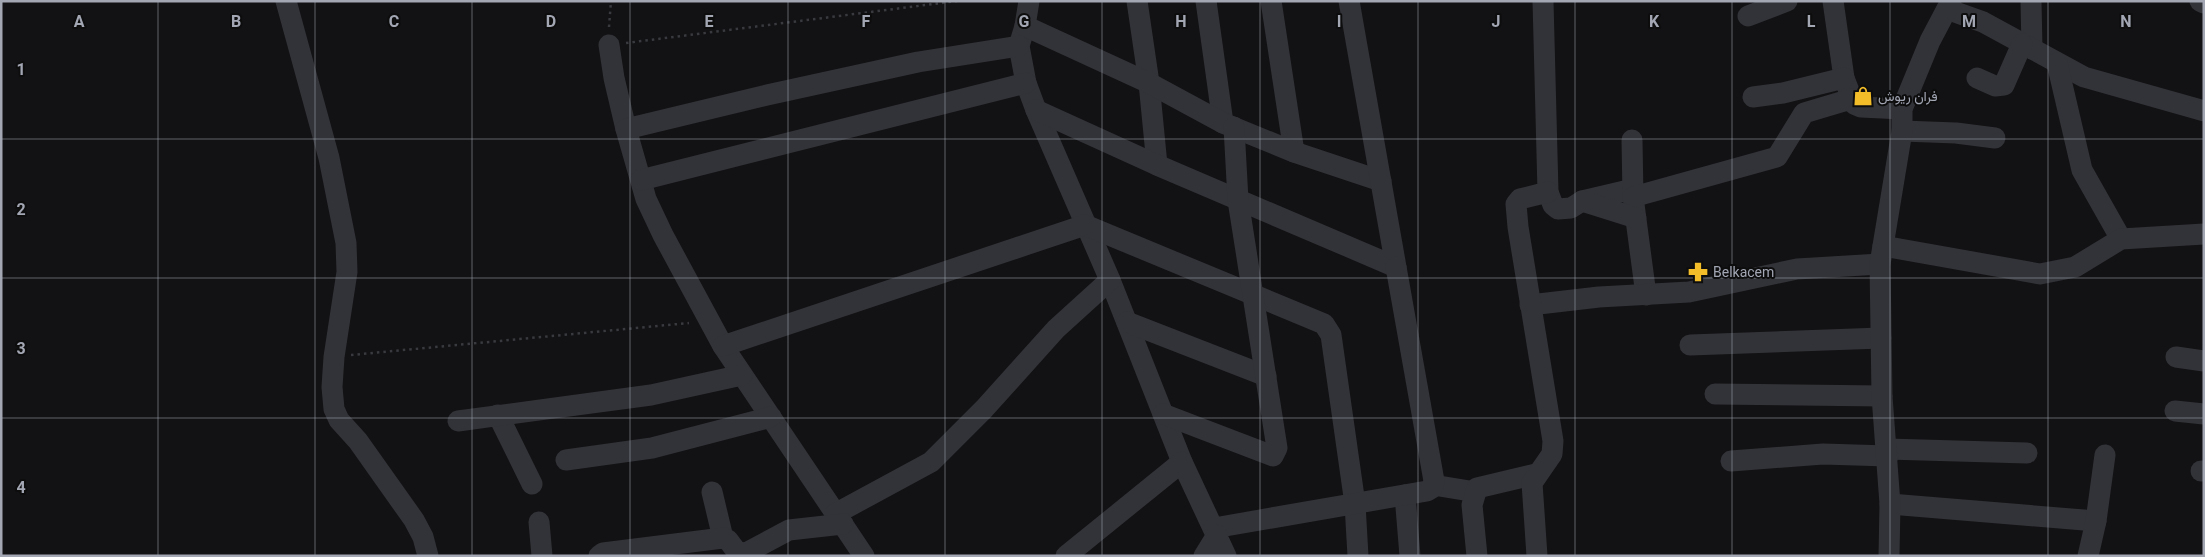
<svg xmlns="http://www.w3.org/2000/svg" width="2205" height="557" font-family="Roboto,Vazirmatn,sans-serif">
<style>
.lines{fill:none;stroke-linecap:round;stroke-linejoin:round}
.path{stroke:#383a3f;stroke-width:2.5;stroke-dasharray:2.5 4;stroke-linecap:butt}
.minor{stroke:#323338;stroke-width:21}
.grid{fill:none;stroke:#a3a7b4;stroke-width:1;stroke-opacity:0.55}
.labels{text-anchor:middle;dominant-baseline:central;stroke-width:4;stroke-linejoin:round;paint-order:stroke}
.poi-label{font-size:14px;fill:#a3a7b4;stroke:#0d0d0e;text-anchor:start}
.grid-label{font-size:16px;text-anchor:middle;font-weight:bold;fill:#a3a7b4;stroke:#0d0d0e;stroke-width:4;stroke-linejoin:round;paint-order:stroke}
</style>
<rect width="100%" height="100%" fill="#121113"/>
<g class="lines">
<g class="path">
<path d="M609 27 611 1"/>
<path d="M626 43 957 1"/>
<path d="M351 355 689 323"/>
</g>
<g class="minor">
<path d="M286 1 329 158 346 243 347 272 334 357 332 387 334 409 339 420 358 441 414 520 423 537 428 556"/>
<path d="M1029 1 1025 26 1019 46 1026 83 1036 110 1110 280 1182 462 1226 556"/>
<path d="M1137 1 1149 83 1157 165"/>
<path d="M1206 1 1223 123"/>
<path d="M1271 1 1294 152"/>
<path d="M1543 1 1548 192 1553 205 1558 209 1571 208 1582 201 1633 189"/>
<path d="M1833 1 1844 78 1854 104 1861 107 1902 109"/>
<path d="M2031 1 2032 49"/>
<path d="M2200 1 2204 3"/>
<path d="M1947 9 1983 22 2084 77 2204 111"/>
<path d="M1748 16 1787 1"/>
<path d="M1025 26 1149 83 1223 123 1294 152 1381 181"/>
<path d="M609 45 614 78 626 129 646 199 663 235 723 346 864 556"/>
<path d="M2057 63 2082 170 2121 239"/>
<path d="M1977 78 1995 86 2004 85 2022 44"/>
<path d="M1753 97 1783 93 1844 78"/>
<path d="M1036 110 1157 165 1396 267 1349 1"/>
<path d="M626 129 767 95 918 62 1019 46"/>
<path d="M1902 131 1956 133 1995 138"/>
<path d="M1632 140 1633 197 1646 295"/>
<path d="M641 180 1026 83"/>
<path d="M1633 197 1777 157 1804 113 1851 99"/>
<path d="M1582 201 1636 218"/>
<path d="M1883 246 2040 274 2075 267 2121 239 2204 234"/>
<path d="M1530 305 1599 297 1689 292 1797 269 1880 264"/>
<path d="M1127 322 1266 376"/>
<path d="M1690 345 1881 338"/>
<path d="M723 346 1085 225 1324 324 1331 335 1355 504 1358 556"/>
<path d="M2176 357 2204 361"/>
<path d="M1715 394 1882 396"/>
<path d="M2175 411 2204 414"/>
<path d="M1163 414 1273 456 1277 448 1238 200 1234 127"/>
<path d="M498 415 532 484"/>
<path d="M458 421 651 395 742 375"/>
<path d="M1887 449 2027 453"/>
<path d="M566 460 652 448 771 417"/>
<path d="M1731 461 1823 454 1888 456"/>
<path d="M2201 471H2204"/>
<path d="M1433 485 1476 492"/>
<path d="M712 492 723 538"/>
<path d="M1405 495 1410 556"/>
<path d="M1890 504 2096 521"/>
<path d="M835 514 931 462 984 409 1056 329 1110 280"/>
<path d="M539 522 542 556"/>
<path d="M1214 528 1427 491 1432 488 1434 481 1396 267"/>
<path d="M599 556 603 553 723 538 728 540 737 552 746 553 789 530 843 524"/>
<path d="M1066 556 1182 462"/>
<path d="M1204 556 1217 535"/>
<path d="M1477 556 1472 505 1477 488 1536 474"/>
<path d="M1537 556 1532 483 1552 454 1553 441 1518 227 1516 204 1520 199 1548 192"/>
<path d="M1889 556 1890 504 1882 396 1880 264 1902 131V109L1930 41 1951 1"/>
<path d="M2088 556 2096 521 2105 455"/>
</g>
</g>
<path class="grid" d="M158 1V556M315 1V556M472 1V556M630 1V556M788 1V556M945 1V556M1102 1V556M1260 1V556M1418 1V556M1575 1V556M1732 1V556M1890 1V556M2048 1V556M1 139H2204M1 278H2204M1 418H2204"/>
<defs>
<symbol id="shop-bare" viewBox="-9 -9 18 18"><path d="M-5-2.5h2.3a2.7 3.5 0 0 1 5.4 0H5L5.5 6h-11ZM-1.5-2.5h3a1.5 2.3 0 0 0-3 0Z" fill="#f3bd29" stroke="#0d0d0e" stroke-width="2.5" paint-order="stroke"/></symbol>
<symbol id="pharmacy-bare" viewBox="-9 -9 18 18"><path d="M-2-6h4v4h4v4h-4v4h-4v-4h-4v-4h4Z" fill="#f3bd29" stroke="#0d0d0e" stroke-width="2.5" paint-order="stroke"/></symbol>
</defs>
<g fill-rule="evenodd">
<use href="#shop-bare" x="1849" y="82" width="28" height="28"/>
<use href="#pharmacy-bare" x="1684" y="258" width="28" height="28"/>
</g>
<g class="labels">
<g class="poi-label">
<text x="1878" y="96">فران ريوش</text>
<text x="1713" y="272">Belkacem</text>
</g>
</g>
<g class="grid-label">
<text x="79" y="27">A</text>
<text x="236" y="27">B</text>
<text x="394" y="27">C</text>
<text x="551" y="27">D</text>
<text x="709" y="27">E</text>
<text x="866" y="27">F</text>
<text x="1024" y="27">G</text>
<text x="1181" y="27">H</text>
<text x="1339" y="27">I</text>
<text x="1496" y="27">J</text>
<text x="1654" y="27">K</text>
<text x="1811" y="27">L</text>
<text x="1969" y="27">M</text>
<text x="2126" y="27">N</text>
<text x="21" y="75">1</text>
<text x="21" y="215">2</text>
<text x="21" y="354">3</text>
<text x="21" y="493">4</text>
</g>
<rect width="2205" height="557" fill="none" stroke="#a3a7b4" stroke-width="5"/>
</svg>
